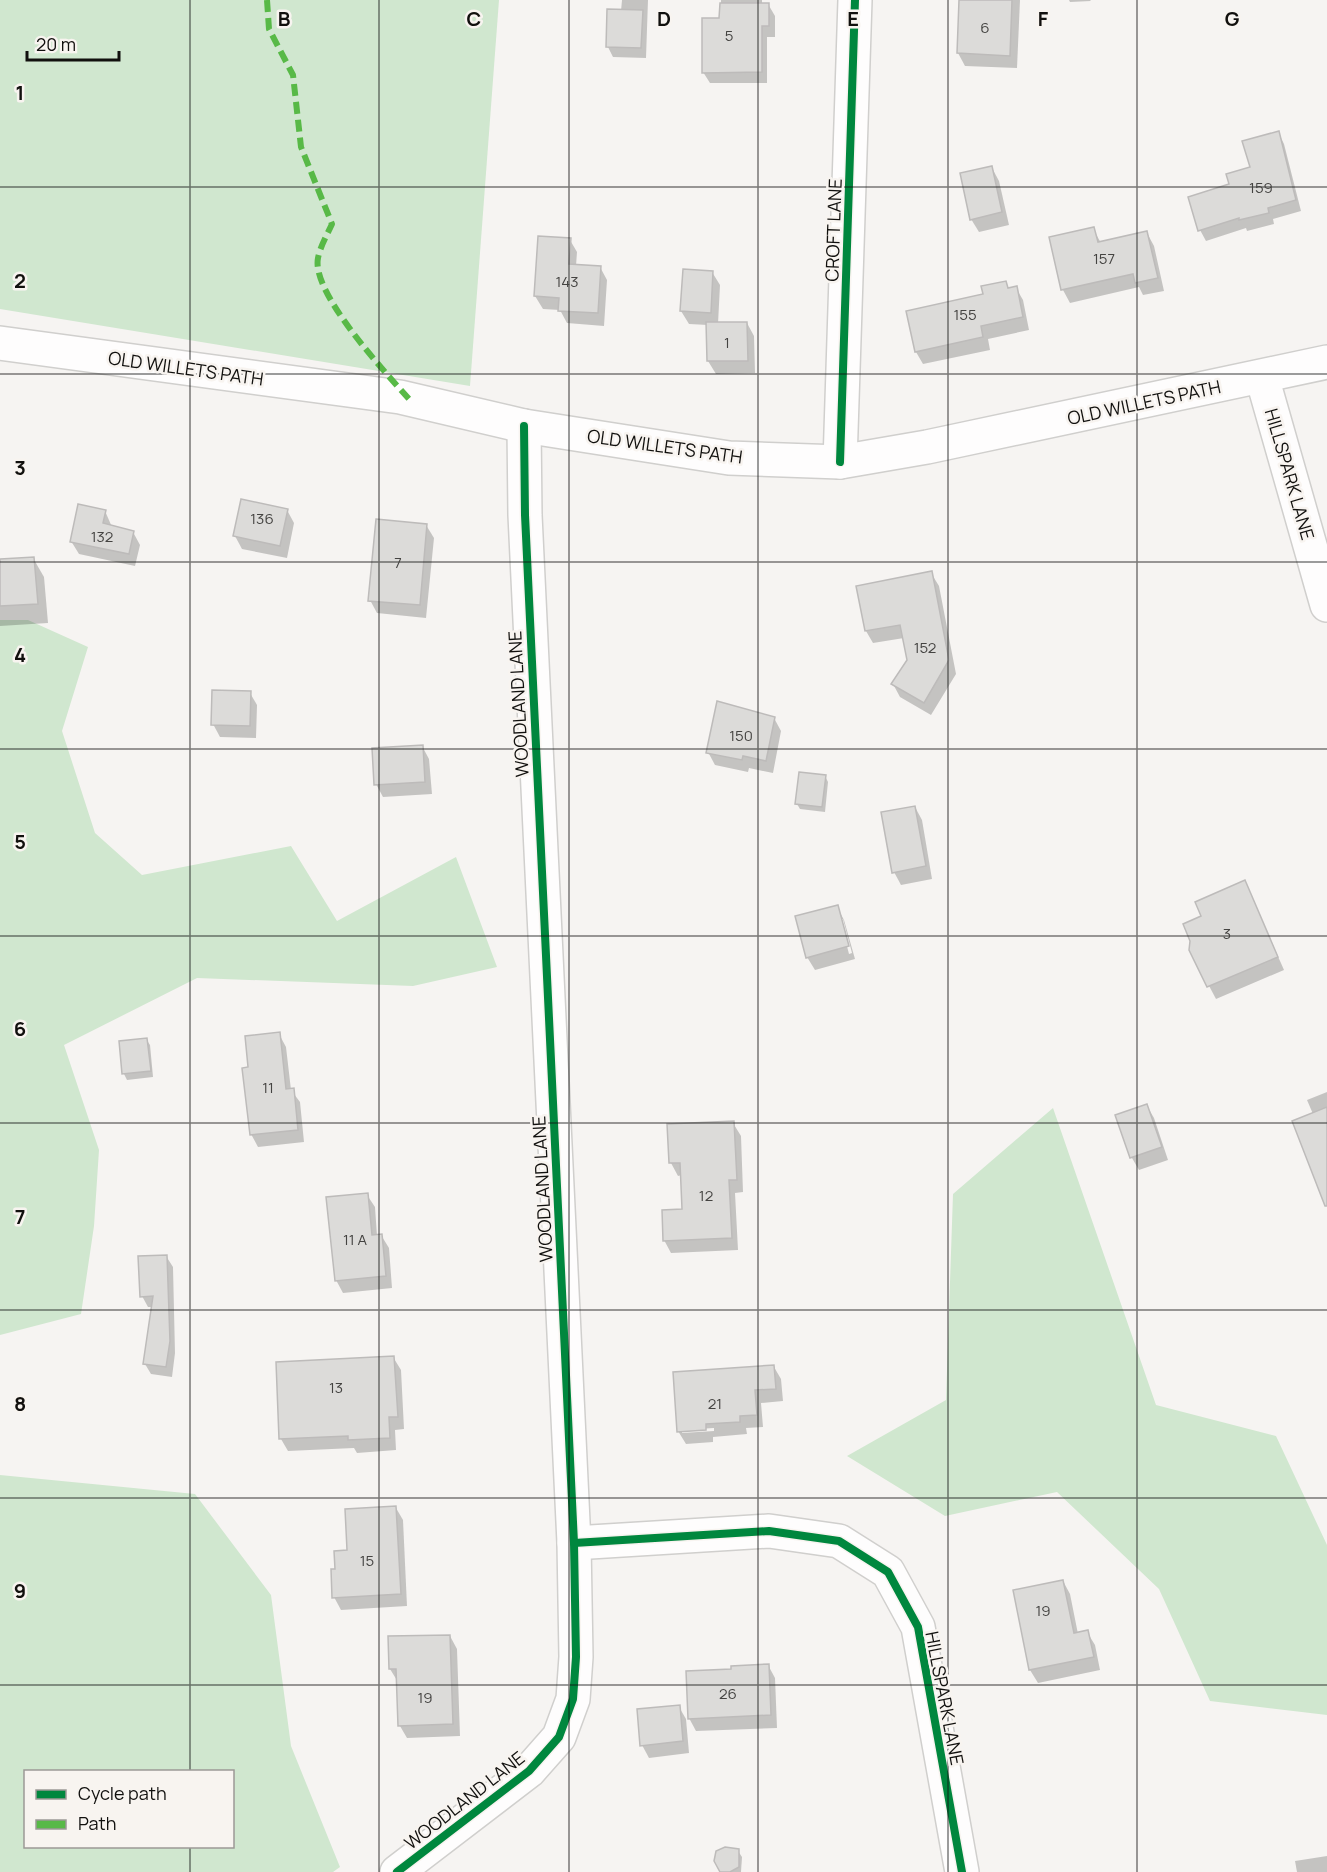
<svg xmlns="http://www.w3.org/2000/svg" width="1327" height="1872" font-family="Manrope,sans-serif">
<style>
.green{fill:#d0e7cf;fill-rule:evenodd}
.shadow{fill:#0003;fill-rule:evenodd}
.building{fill:#dcdbd9;stroke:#bdbbba;stroke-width:1.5}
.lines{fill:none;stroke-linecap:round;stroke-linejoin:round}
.minor-casing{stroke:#d0cfcd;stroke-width:36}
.major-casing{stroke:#d0cfcd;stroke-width:36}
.minor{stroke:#fefdfd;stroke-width:33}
.major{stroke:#fefdfd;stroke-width:33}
.quiet{stroke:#58b947;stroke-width:6;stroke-dasharray:12 6;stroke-linecap:butt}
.cycleway-casing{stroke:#f8f4f0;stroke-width:11}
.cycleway{stroke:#00873e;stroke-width:8}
.grid{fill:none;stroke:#11100e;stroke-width:1.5;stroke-opacity:0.55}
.labels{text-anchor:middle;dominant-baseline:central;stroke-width:5;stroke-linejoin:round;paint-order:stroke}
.number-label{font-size:15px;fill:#444341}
.street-label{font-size:18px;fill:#11100e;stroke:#f8f4f0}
.grid-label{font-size:20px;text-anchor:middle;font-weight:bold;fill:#11100e;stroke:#f8f4f0;stroke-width:5;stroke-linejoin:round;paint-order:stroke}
</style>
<rect width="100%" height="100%" fill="#f6f4f2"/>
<g class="green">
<path d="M0 0H499L470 386 0 309Z"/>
<path d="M0 620H28L88 647 62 731 95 833 142 875 291 846 337 921 456 857 497 967 413 986 197 978 64 1045 99 1150 94 1226 81 1314 0 1335Z"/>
<path d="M1053 1108 1156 1405 1276 1436 1327 1545V1715L1210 1701 1159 1589 1057 1492 945 1516 847 1456 946 1400 953 1194Z"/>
<path d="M0 1475 195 1494 271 1595 291 1746 340 1867 333 1872H0ZM26 1772H232V1846H26Z"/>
</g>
<g class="shadow">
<path d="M622 0H648L646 58 613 57 608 47 621 11Z"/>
<path d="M721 0H762V4H768L775 16V37H767V83H710L703 72 721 20Z"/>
<path d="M961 0H1020L1017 68 965 66 958 53Z"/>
<path d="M1069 0H1090L1091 1 1070 2Z"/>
<path d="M1278 132 1284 144 1301 211 1273 219 1274 224 1247 231 1246 228 1206 241 1200 230 1231 185 1251 168Z"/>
<path d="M992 168 999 181 1009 225 979 232 971 219Z"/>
<path d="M1093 229 1101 243 1147 233 1154 246 1164 291 1143 295 1139 287 1070 303 1063 290 1051 238Z"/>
<path d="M570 240 577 252 576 266 600 267 607 280 604 326 567 323 560 310 543 309 535 296Z"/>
<path d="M684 271 712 272 720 285 718 324 747 323 754 336 755 373 716 374 708 361V325L689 324 681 311Z"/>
<path d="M1005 282 1009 289 1016 288 1023 300 1029 330 988 339 990 350 923 364 916 352 984 296Z"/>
<path d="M287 510 294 523 287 558 242 549 235 536Z"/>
<path d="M105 511 112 527 133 532 140 545 135 566 79 554 71 541Z"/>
<path d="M426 525 434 538 426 618 377 613 370 600Z"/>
<path d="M33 558 44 577 48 623 0 626V561Z"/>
<path d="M931 573 939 586 956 674 931 715 900 697 893 684 908 660 904 638 873 643 866 631Z"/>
<path d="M250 693 257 705 256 738 220 737 213 724Z"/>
<path d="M774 718 781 731 773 773 749 768 748 772 715 765 708 752Z"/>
<path d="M422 746 429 759 432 794 383 797 376 784Z"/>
<path d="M825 776 828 782 825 812 800 809 797 804Z"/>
<path d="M915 807 922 820 932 879 901 885 894 872Z"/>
<path d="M1251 895 1284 970 1216 999 1190 950Z"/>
<path d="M837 907 844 920 855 959 815 970 807 957ZM840 919H843L852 953 849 954Z"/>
<path d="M279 1034 286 1047 291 1090 300 1102 304 1142 258 1147 251 1134 250 1069Z"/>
<path d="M146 1039 150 1045 153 1077 127 1080 124 1074Z"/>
<path d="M1327 1092V1196L1313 1114 1307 1100Z"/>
<path d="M1147 1106 1154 1118 1168 1160 1139 1170 1132 1158 1117 1116Z"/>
<path d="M733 1123 741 1136 743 1192 735 1193 738 1250 671 1253 664 1240 684 1210 682 1175 678 1176 671 1163Z"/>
<path d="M367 1195 375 1207 377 1236 381 1235 389 1248 392 1288 343 1293 336 1280Z"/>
<path d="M166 1256 173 1267 175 1353 172 1377 151 1374 145 1364 153 1307H148L142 1296Z"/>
<path d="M393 1357 401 1370 404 1429 395 1430 396 1450 357 1453 354 1448 288 1451 281 1439Z"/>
<path d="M774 1367 781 1379 783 1401 761 1403 763 1427 746 1428 747 1434 713 1437V1442L686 1444 678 1431ZM714 1428V1431L682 1433V1430Z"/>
<path d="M396 1508 403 1520 407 1606 341 1610 334 1597 336 1571 349 1551Z"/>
<path d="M1063 1581 1070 1594 1078 1634 1087 1632 1095 1645 1100 1670 1038 1683 1030 1670 1014 1591Z"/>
<path d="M450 1636 457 1649 460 1736 407 1738 400 1726 398 1682 390 1669Z"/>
<path d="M768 1665 775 1678 777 1728 696 1731 689 1718 732 1671Z"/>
<path d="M679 1707 686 1719 689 1753 649 1758 642 1745Z"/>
<path d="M738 1851 742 1857 741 1872H722Z"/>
<path d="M1327 1856V1872H1297L1295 1861Z"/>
</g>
<g class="building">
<path d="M959 0H1012L1010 56 957 53Z"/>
<path d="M720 3H769V26H762V72L702 73V18H719Z"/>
<path d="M607 9 643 10 641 48 606 47Z"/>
<path d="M1279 131 1296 200 1268 208 1269 213 1239 220V218L1198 231 1188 197 1229 184 1226 174 1250 167 1242 141Z"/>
<path d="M992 166 1002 212 970 220 960 173Z"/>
<path d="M1094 227 1098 242 1147 231 1158 278 1135 283 1133 274 1061 290 1049 237Z"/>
<path d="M538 236 571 238 569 264 601 266 598 313 558 311 559 298 534 296Z"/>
<path d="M683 269 713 271 711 313 680 311Z"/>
<path d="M1006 281 1008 288 1017 286 1023 317 981 326 983 337 915 352 906 311 983 294 981 286Z"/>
<path d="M706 322H747L748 361H707Z"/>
<path d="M241 499 288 509 280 546 233 536Z"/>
<path d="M78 504 106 510 103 523 134 531 129 554 70 542Z"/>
<path d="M376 519 427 524 420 605 368 601Z"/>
<path d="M34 557 38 604 0 606V559Z"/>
<path d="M932 571 949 660 924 703 891 684 907 660 900 625 865 631 856 586Z"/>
<path d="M212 690 251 691 250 726 211 725Z"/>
<path d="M717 701 775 717 766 761 743 756 742 760 706 753Z"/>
<path d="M423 745 425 782 374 785 372 748Z"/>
<path d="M799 772 826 775 822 807 795 804Z"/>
<path d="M915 806 926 866 892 873 881 812Z"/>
<path d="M1245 880 1278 957 1207 987 1189 950 1190 941 1183 924 1201 916 1195 902Z"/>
<path d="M838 905 849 946 806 958 795 916Z"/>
<path d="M280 1032 286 1089 294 1088 298 1130 250 1135 242 1068 248 1067 245 1036Z"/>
<path d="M147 1038 151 1071 122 1074 119 1041Z"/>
<path d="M1147 1104 1162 1147 1130 1158 1115 1115Z"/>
<path d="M1327 1107V1206H1325L1292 1121Z"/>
<path d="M734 1121 737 1180H729L732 1238 663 1241 662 1210 682 1209 680 1163H669L667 1124Z"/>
<path d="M368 1193 372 1235 382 1234 386 1276 335 1281 326 1197Z"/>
<path d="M167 1255 170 1341 166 1367 143 1364 153 1296 140 1297 138 1256Z"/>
<path d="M394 1356 398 1417H389L390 1438 348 1440V1436L279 1439 276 1362Z"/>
<path d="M774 1365 776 1389 755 1390 757 1415 740 1416V1422L706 1424V1430L677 1432 673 1372Z"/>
<path d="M396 1506 401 1594 332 1598 331 1569H335L334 1551 347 1550 345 1509Z"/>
<path d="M1063 1580 1074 1633 1088 1630 1094 1657 1029 1670 1013 1590Z"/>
<path d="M450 1635 453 1724 398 1726 396 1669H389L388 1636Z"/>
<path d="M769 1664 771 1715 688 1719 686 1671 731 1669V1666Z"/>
<path d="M680 1705 683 1741 640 1746 637 1709Z"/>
<path d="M725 1847 739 1849V1867L730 1872H720L714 1861 716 1851Z"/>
</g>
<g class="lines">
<defs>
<g id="minor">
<path d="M1262 377 1327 605"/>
<path d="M840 462 855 0"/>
<path d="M574 1543 769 1531 839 1541 888 1572 918 1627 962 1872"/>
<path d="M397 1872 529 1771 559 1737 573 1699 576 1657 574 1543 525 515 524 426"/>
</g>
<path id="major" d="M0 343 400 397 524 426 729 458 840 462 927 447 1327 362"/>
</defs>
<use href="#minor" class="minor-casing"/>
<use href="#major" class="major-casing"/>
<use href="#minor" class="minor"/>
<use href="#major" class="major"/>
<path class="quiet" d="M267 0 269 29 293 75 301 147 332 224C327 235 320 247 318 258 311 293 386 373 409 399"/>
<defs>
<g id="cycleway">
<path d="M840 462 855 0"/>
<path d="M574 1543 769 1531 839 1541 888 1572 918 1627 962 1872"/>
<path d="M397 1872 529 1771 559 1737 573 1699 576 1657 574 1543 525 515 524 426"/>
</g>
</defs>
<use href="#cycleway" class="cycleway-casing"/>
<use href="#cycleway" class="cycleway"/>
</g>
<path class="grid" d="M190 0V1772M379 0V1872M569 0V1872M758 0V1872M948 0V1872M1137 0V1872M0 187H1327M0 374H1327M0 562H1327M0 749H1327M0 936H1327M0 1123H1327M0 1310H1327M0 1498H1327M0 1685H1327M190 1846V1872"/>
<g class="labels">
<g class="number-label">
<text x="985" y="27">6</text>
<text x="729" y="35">5</text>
<text x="1261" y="187">159</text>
<text x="1104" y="258">157</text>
<text x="567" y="281">143</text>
<text x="965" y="314">155</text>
<text x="727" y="342">1</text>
<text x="262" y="518">136</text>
<text x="102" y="536">132</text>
<text x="398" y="562">7</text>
<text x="925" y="647">152</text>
<text x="741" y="735">150</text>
<text x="1227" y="933">3</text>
<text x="268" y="1087">11</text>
<text x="706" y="1195">12</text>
<text x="355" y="1239">11 A</text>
<text x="336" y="1387">13</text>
<text x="715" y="1403">21</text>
<text x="367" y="1560">15</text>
<text x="1043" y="1610">19</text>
<text x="728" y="1693">26</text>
<text x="425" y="1697">19</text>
</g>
<g class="street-label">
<text transform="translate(833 230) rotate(-88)">CROFT LANE</text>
<text transform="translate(186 368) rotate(8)">OLD WILLETS PATH</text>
<text transform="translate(1144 402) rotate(-12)">OLD WILLETS PATH</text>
<text transform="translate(665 446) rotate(8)">OLD WILLETS PATH</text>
<text transform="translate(1290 474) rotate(74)">HILLSPARK LANE</text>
<text transform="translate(518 704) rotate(-93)">WOODLAND LANE</text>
<text transform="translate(542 1189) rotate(-93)">WOODLAND LANE</text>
<text transform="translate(945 1698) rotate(79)">HILLSPARK LANE</text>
<text transform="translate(464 1800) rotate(-38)">WOODLAND LANE</text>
</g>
</g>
<g class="grid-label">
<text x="284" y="26">B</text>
<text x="474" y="26">C</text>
<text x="664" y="26">D</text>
<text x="853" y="26">E</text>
<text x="1043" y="26">F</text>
<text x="1232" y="26">G</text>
<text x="20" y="100">1</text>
<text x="20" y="288">2</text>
<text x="20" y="475">3</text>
<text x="20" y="662">4</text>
<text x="20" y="849">5</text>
<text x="20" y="1036">6</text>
<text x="20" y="1224">7</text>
<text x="20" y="1411">8</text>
<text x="20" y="1598">9</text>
</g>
<rect x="24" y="1770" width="210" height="78" fill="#f8f4f0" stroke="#9c9996" stroke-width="1.5"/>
<rect x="36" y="1790" width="30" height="9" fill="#00873e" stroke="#9c9996" stroke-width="1.5"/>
<text x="78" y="1800" font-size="18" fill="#11100e">Cycle path</text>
<rect x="36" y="1820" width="30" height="9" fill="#58b947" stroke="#9c9996" stroke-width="1.5"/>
<text x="78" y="1830" font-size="18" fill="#11100e">Path</text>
<path d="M27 51v9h92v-9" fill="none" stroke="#11100e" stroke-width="3"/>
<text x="36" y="51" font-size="18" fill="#11100e" stroke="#f8f4f0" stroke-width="4.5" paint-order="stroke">20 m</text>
</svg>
